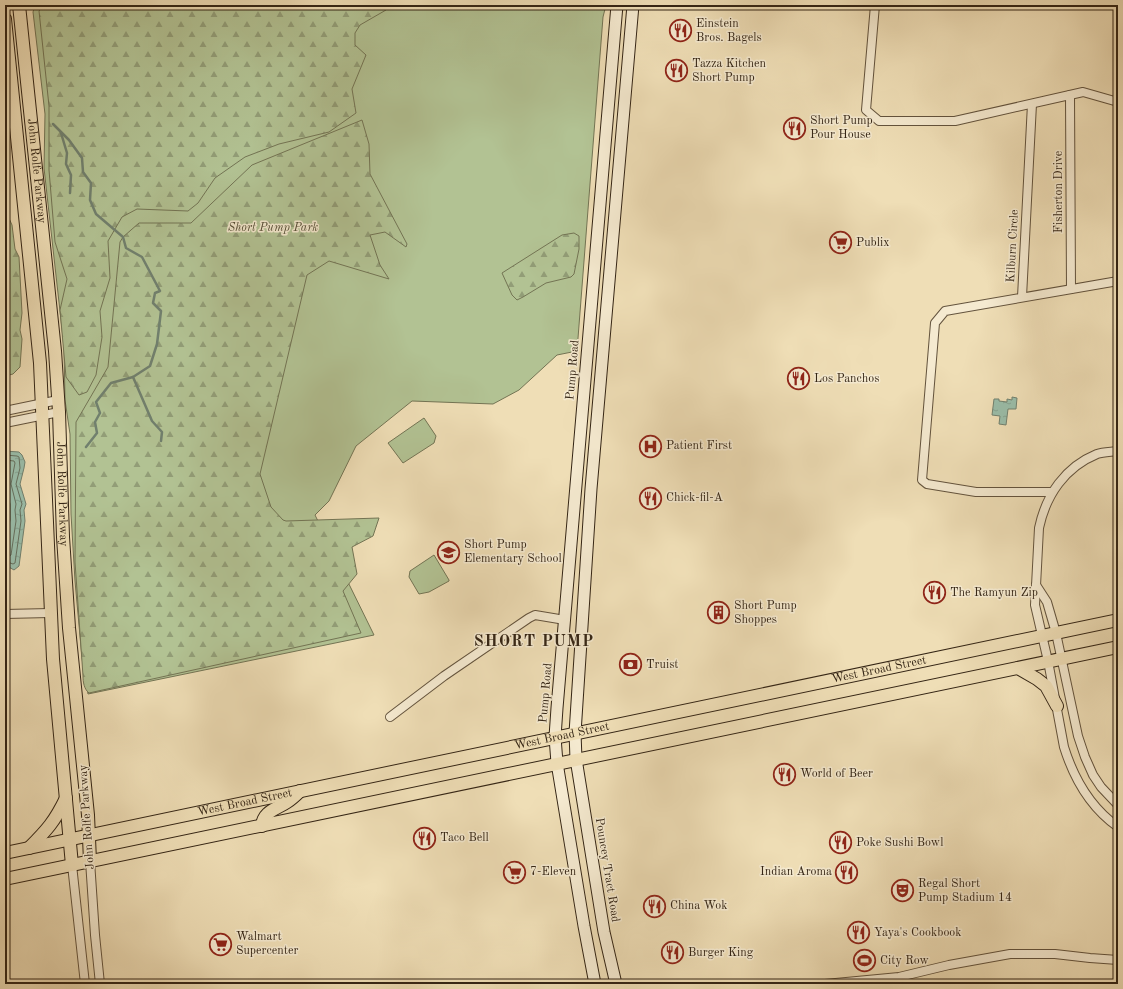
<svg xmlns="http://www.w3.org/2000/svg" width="1123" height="989" font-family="'Old Standard TT',serif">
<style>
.green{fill:#b2c293;stroke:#737454}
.forest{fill:url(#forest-firs);stroke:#737454}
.water{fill:url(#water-ripples);stroke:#71806e}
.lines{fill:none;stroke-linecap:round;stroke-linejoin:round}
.shore{stroke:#67715f;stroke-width:1}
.stream{stroke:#71806e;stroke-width:2.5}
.street-casing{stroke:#63533d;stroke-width:10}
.secondary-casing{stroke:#342515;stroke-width:13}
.primary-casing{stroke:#342515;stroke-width:14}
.street{stroke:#f5ead0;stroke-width:8}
.secondary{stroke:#f5ead0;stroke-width:11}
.primary{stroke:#efdeb6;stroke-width:12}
.labels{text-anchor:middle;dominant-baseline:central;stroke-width:3;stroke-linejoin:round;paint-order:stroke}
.poi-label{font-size:12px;fill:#342515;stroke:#f5ead0;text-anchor:start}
.street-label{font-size:12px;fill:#342515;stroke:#f5ead0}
.park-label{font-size:12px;font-style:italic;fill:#544c34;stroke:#f5ead0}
.district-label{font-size:16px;font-weight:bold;letter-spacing:1px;fill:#342515;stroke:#f5ead0}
</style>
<defs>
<pattern id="forest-firs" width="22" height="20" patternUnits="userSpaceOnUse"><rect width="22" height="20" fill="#b2c293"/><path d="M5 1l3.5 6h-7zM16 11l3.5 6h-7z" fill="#929d77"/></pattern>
<pattern id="water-ripples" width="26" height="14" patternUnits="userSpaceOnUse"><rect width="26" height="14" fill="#9abda9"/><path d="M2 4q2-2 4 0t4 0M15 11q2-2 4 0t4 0" fill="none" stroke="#85a291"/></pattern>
</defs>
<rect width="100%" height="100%" fill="#efdeb6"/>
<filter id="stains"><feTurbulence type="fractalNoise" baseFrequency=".005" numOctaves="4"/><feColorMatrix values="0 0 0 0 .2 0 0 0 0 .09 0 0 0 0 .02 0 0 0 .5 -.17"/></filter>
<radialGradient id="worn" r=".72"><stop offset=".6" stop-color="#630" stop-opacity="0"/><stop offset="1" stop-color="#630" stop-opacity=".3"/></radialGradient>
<g class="green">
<path d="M35 5H606L603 17 577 351 557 355 519 390 493 404 412 401 356 446 329 501 315 515 374 635 88 694 82 658 75 581 71 514 70 434 65 400 64 347 44 168 45 114 33 12Z"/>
<path d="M424 418 436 436 434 443 403 463 388 443Z"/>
<path d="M434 555 449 580V581L429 592 419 594 409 577 410 571Z"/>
</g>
<g class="forest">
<path d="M44 5H388L386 10 360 25 355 33V45L366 55 352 89 356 113 329 132 279 144 245 157 215 178 198 203 188 211 137 209 122 217 108 241 110 278 100 311 102 337 96 375 87 392 79 395 66 377 60 310 67 279 55 242 49 170V106L39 11Z"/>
<path d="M362 120 369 144 370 174 407 244 406 247 385 232 370 235 380 265 389 279 329 261 307 275 260 474 271 507 283 520 286 521 379 518 373 536 352 547 357 574 343 591 361 633 89 693C84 689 83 682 83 676L75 562 76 422 108 367 120 242 123 237 139 223H191L252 165Z"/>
<path d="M5 151 8 173V216L12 225 15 249 19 257 22 313 20 330 22 339 20 367 13 374 5 376Z"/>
<path d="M574 233 579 236V249L574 274 571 277 546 283 523 297 517 300 512 295 502 273 562 235Z"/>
</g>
<g class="water">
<path d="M1012 397 1017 398 1016 409H1008L1006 425 999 424 1000 416 992 415 994 399H999V401L1007 402V399L1012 400Z"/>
<path d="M5 451 19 452 22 455 25 462 24 468 20 484 26 504 24 510 25 521 19 566 14 570 7 566 5 563Z"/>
</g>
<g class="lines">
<g class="shore">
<path d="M5 455 17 456 19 457 20 468 16 484 22 504 20 510 21 521 15 563 13 564 5 561"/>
<path d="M5 460 14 461 15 463 11 484 16 504 15 510 16 521 11 555 9 556H5"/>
<path d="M5 466 9 468 5 485 10 504V520L5 548"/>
</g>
<g class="stream">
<path d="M53 124 69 140 82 158 83 172 91 183 90 200 96 214 123 237 126 248 142 257 160 291 155 293 153 303 161 311 157 344 150 366 133 377 111 383 96 402 100 413 95 422 97 433 86 447"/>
<path d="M61 133 67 153 66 164 71 175 70 193"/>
<path d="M133 377 152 421 162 432 161 441"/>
</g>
<defs>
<g id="street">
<path d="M875 5 866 110 879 121H955L1083 92 1118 102"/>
<path d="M1070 95 1071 289"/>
<path d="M1022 297 1032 104"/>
<path d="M5 411 58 400"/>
<path d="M5 423 59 412"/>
<path d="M1118 451C1111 452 1103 452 1097 454 1065 467 1046 495 1039 528L1035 605 1048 661 1064 747C1074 779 1091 808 1118 827"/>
<path d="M1052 492H976L927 484 922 480 935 323 945 311 1118 281"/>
<path d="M1036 585 1047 602 1056 633 1078 736 1085 757 1093 775 1101 787 1118 805"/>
<path d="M5 614 50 613"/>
<path d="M390 717 444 676 529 618 535 615 565 620"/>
<path d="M90 861 95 935 100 984"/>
<path d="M72 865 85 984"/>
<path d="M825 984 899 977 949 965 1010 954H1055L1090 958 1118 960"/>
</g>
<g id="secondary">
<path d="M595 984 584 926 557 763 555 737 557 708 617 5"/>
<path d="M616 984 604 932 576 759 575 733 591 489 633 5"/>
</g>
<g id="primary">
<path id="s1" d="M19 5 55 351 59 412 63 537 69 628 88 815 90 861"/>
<path d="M5 19 40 363 53 659 72 865"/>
<path d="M1018 668 1037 679 1046 686 1057 706"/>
<path d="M262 826C263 811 277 809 287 802 292 799 296 795 300 791"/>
<path d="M29 848C47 830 55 821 66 798"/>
<path id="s2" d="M5 853 1118 620"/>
<path d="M5 879 1118 647"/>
</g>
</defs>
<use href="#street" class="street-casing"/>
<use href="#secondary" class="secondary-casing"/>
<use href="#primary" class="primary-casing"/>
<use href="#street" class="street"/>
<use href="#secondary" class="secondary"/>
<use href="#primary" class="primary"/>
</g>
<defs>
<symbol id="restaurant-ring" viewBox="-11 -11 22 22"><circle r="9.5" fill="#f5ead0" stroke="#8f2418" stroke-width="1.5"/><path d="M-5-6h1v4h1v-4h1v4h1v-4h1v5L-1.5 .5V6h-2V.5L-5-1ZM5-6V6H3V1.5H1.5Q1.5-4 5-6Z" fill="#8f2418"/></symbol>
<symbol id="supermarket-ring" viewBox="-11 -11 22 22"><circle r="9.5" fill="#f5ead0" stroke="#8f2418" stroke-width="1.5"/><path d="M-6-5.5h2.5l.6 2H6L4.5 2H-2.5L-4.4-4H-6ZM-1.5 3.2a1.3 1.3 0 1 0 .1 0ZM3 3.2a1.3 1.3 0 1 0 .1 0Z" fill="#8f2418"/></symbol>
<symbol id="hospital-ring" viewBox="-11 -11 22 22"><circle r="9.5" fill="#f5ead0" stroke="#8f2418" stroke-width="1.5"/><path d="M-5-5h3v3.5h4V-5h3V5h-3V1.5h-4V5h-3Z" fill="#8f2418"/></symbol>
<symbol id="school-ring" viewBox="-11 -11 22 22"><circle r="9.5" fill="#f5ead0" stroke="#8f2418" stroke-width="1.5"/><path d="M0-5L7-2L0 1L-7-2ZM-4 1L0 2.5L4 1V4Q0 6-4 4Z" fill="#8f2418"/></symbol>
<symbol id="building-ring" viewBox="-11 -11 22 22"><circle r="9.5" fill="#f5ead0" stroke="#8f2418" stroke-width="1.5"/><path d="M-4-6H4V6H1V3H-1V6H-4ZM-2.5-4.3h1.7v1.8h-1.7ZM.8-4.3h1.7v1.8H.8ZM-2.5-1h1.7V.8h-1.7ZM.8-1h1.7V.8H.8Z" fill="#8f2418"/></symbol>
<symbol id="bank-ring" viewBox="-11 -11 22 22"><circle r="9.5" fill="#f5ead0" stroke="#8f2418" stroke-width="1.5"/><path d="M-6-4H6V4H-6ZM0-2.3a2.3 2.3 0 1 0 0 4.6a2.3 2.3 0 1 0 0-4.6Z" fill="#8f2418"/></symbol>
<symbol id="theatre-ring" viewBox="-11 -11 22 22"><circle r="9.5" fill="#f5ead0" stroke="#8f2418" stroke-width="1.5"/><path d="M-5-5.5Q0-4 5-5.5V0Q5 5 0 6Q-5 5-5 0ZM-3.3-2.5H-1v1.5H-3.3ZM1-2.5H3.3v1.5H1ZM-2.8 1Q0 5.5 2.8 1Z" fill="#8f2418"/></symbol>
<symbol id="stadium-ring" viewBox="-11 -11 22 22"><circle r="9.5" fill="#f5ead0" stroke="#8f2418" stroke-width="1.5"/><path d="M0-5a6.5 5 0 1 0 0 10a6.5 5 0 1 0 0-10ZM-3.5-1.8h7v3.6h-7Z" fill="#8f2418"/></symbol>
</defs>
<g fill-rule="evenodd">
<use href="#restaurant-ring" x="668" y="18" width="25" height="25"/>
<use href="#restaurant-ring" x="664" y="58" width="25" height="25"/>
<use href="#restaurant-ring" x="782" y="116" width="25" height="25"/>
<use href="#supermarket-ring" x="828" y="230" width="25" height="25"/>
<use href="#restaurant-ring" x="786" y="366" width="25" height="25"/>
<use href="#hospital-ring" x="638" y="434" width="25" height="25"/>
<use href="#restaurant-ring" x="638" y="486" width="25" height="25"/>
<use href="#school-ring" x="436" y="540" width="25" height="25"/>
<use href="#restaurant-ring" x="922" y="580" width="25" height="25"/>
<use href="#building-ring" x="706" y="600" width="25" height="25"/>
<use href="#bank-ring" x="618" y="652" width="25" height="25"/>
<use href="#restaurant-ring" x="772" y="762" width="25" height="25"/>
<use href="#restaurant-ring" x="412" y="826" width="25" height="25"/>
<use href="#restaurant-ring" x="828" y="830" width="25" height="25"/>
<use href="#supermarket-ring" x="502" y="860" width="25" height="25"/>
<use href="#restaurant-ring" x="834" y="860" width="25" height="25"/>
<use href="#theatre-ring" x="890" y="878" width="25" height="25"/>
<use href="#restaurant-ring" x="642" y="894" width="25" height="25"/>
<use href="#restaurant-ring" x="846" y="920" width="25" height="25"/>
<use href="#supermarket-ring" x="208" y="932" width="25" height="25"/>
<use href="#restaurant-ring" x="660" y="940" width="25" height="25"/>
<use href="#stadium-ring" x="852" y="948" width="25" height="25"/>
</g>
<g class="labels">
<g class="poi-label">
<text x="696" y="24">Einstein<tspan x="696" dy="14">Bros. Bagels</tspan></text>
<text x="692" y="64">Tazza Kitchen<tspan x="692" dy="14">Short Pump</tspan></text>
<text x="810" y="121">Short Pump<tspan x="810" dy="14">Pour House</tspan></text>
<text x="856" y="243">Publix</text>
<text x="814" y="379">Los Panchos</text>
<text x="666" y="446">Patient First</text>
<text x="666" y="498">Chick-fil-A</text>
<text x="464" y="545">Short Pump<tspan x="464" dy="14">Elementary School</tspan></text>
<text x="950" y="593">The Ramyun Zip</text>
<text x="734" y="606">Short Pump<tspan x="734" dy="14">Shoppes</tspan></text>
<text x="646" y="665">Truist</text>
<text x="800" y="774">World of Beer</text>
<text x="440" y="838">Taco Bell</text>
<text x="856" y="843">Poke Sushi Bowl</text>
<text x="530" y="872">7-Eleven</text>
<text x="832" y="872" text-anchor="end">Indian Aroma</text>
<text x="918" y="884">Regal Short<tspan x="918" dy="14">Pump Stadium 14</tspan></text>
<text x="670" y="906">China Wok</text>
<text x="874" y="933">Yaya's Cookbook</text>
<text x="236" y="937">Walmart<tspan x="236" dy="14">Supercenter</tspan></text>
<text x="688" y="953">Burger King</text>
<text x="880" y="961">City Row</text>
</g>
<g class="street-label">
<text stroke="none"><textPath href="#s1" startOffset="167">John Rolfe Parkway</textPath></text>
<text transform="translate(1059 192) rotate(-90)">Fisherton Drive</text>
<text transform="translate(1013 246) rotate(-87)">Kilburn Circle</text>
<text transform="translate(573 370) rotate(-85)">Pump Road</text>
<text stroke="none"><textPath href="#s1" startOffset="491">John Rolfe Parkway</textPath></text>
<text stroke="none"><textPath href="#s2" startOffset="893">West Broad Street</textPath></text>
<text transform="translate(546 693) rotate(-85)">Pump Road</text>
<text stroke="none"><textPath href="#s2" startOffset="569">West Broad Street</textPath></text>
<text stroke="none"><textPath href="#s2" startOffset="245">West Broad Street</textPath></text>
<text transform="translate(87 817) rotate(-94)">John Rolfe Parkway</text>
<text transform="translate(607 870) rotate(81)">Pouncey Tract Road</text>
</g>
<g class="park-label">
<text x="273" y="228">Short Pump Park</text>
</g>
<g class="district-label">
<text x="534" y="642">SHORT PUMP</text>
</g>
</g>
<rect width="1123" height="989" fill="none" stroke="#efdeb6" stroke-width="20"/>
<rect x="6" y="6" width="1111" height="977" fill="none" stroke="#342515" stroke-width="2"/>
<rect x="10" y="10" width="1103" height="969" fill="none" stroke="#342515"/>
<rect width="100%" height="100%" filter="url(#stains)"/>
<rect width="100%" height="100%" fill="url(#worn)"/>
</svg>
